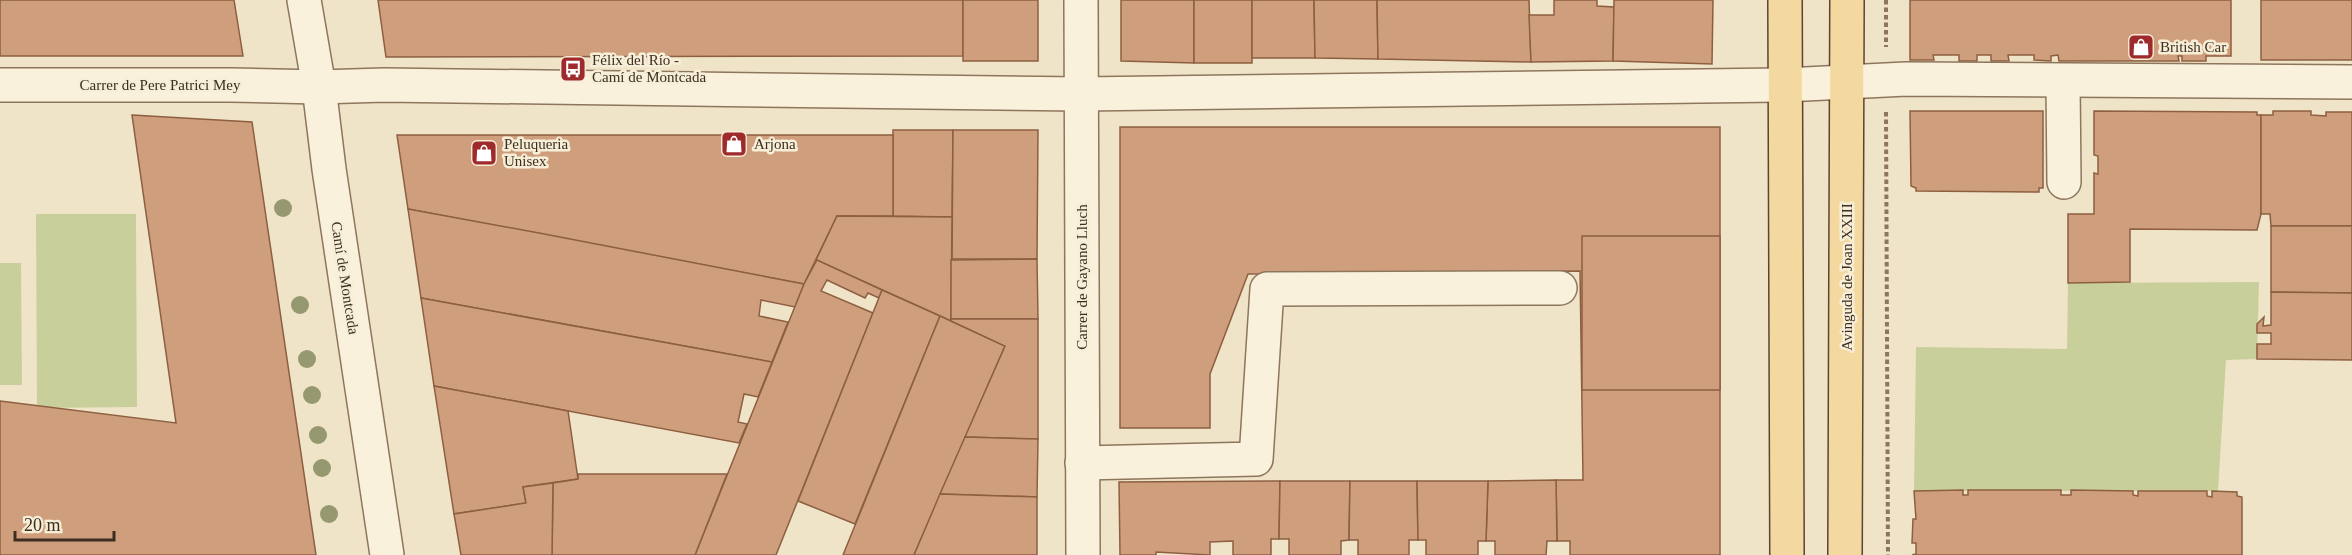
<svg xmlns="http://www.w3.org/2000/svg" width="2352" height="555" font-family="Georgia,serif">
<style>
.green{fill:#c9cf9b}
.building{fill:#cf9f7d;stroke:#8d5f41;stroke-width:1.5}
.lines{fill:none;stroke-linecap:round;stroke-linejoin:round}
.minor-casing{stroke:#8d765c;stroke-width:36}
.major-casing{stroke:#5b4430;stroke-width:36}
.path{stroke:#8d765c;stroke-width:4;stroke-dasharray:4.5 3;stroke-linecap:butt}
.minor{stroke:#faf1dc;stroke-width:33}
.major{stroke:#f3d9a0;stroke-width:33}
.tree{fill:#96986f}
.labels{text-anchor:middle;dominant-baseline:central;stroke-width:5;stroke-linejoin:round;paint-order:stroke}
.poi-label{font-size:15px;fill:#3d2e20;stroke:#f7eed8;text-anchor:start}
.street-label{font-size:15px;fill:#3d2e20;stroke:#f7eed8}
</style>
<rect width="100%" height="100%" fill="#f0e4c8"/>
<g class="green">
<path d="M36 214H136L137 407 37 408Z"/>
<path d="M0 263H21L22 385H0Z"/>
<path d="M2259 282 2257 359 2226 360 2218 491H1914L1916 347 2067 349 2068 283Z"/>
</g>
<g class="building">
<path d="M0 0H234L243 56H0Z"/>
<path d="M378 0H963V56L386 57Z"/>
<rect x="963" y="0" width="75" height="61"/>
<path d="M1121 0H1194V63L1121 61Z"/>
<rect x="1194" y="0" width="58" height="63"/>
<path d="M1252 0H1314L1315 58H1252Z"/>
<path d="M1314 0H1377L1378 59 1315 58Z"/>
<path d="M1377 0H1529L1531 62 1378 59Z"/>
<path d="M1554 0H1597V6L1614 7 1613 61 1531 62 1529 15H1554Z"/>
<path d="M1614 0H1713L1712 64 1613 61Z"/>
<path d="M1910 0H2231V56H2206V61H2182V56H2178L2179 61H2059L2058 55 2051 56V61L2034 60V55H2008L2009 61H1991V55H1977V61H1959V55H1933L1934 60H1910Z"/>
<rect x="2261" y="0" width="91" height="60"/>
<path d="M1910 111H2043V188H2039V192L1916 191V188L1911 186Z"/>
<path d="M2094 111 2257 112V115H2261V214L2257 230 2130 229V282L2068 283V214H2094V173L2098 174V156L2094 155Z"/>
<path d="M2273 111H2311V115L2326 116V112H2352V226H2271L2270 214H2261V115H2273Z"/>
<path d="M132 115 252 122 316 555H0V401L176 423Z"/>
<path d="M1120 127H1720V555H1570V541H1557L1556 480H1583L1580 271 1248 274 1210 374V428H1120Z"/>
<path d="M893 130H953L952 217 893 216Z"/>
<path d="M953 130H1038L1037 259H952Z"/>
<path d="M397 135H893V216H837L804 284 408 209Z"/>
<path d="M408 209 539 233 804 284 795 307 761 300 759 316 788 322 772 362 421 298Z"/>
<path d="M837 216 952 217 951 321 816 260Z"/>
<path d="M2271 226H2352V293L2271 292Z"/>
<rect x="1582" y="236" width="138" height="154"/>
<path d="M1037 259 1038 319H951V260Z"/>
<path d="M817 260 882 290 879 298 868 293 865 298 827 280 821 291 873 313 776 555H695L804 284Z"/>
<path d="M882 290 940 316 855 524 798 501Z"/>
<path d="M2271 292 2352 293V360L2257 359V344H2271V333H2257V324L2264 317 2263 326 2271 325Z"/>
<path d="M421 298 772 362 758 397 744 394 738 422 747 424 739 443 434 386Z"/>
<path d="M940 316 1005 346 914 555H843Z"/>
<path d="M951 319H1038V439L965 437 1005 346 951 321Z"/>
<path d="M434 386 568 411 578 479 523 487 526 503 454 514Z"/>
<path d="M965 437 1038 439 1037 497 940 494Z"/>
<path d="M578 474H727L695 555H552L553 483 578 479Z"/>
<path d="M1556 480 1557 541H1547L1546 555H1495V541H1486L1488 481Z"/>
<path d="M1280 481 1279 539H1271V555H1233V541L1210 542V555L1156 552V555H1120L1119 482Z"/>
<path d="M1280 481H1350L1349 540 1341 541V555H1289V539H1279Z"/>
<path d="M1350 481H1417L1418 540H1409V555H1358V540H1349Z"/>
<path d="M1417 481H1488L1486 541H1478V555H1426V540H1418Z"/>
<path d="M553 483 552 555H461L454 514 526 503 523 487Z"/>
<path d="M1963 490V495H1968V490H2061V495H2071V490L2133 491V495L2138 496V491H2207V496L2212 497V491L2237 492V496L2242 497V555H1912L1916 554V543H1912L1913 519H1916L1914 491Z"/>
<path d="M940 494 1037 497V555H914Z"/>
</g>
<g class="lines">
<defs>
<g id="minor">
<path d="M304 0 319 87 329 169 387 555"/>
<path d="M1081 0 1083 555"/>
<path d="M2063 82 2064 182"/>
<path d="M0 85H231L319 87 384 85 1081 94 1785 85 1906 79 2352 82"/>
<path d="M1082 463 1256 459 1267 289 1560 288"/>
</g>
<g id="major">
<path d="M1785 0 1787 555"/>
<path d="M1845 555 1847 0"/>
</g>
</defs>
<use href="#minor" class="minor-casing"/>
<use href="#major" class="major-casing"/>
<g class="path">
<path d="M1886 0V47"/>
<path d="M1886 112 1888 555"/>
</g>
<use href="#minor" class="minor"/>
<use href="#major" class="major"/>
</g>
<g class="tree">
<circle cx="283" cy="208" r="9"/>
<circle cx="300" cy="305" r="9"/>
<circle cx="307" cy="359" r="9"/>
<circle cx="312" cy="395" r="9"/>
<circle cx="318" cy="435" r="9"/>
<circle cx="322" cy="468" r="9"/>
<circle cx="329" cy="514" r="9"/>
</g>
<defs>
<symbol id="shop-square" viewBox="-11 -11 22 22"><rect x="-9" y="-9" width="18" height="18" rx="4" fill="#9e2a2b" stroke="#f7eed8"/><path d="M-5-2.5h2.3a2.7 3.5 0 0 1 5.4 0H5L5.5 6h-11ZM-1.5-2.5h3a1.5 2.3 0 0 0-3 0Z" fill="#fff"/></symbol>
<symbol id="bus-square" viewBox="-11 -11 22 22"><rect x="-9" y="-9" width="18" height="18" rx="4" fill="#9e2a2b" stroke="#f7eed8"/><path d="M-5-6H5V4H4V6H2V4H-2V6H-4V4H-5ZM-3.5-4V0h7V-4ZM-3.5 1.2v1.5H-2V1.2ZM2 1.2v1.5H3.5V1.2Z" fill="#fff"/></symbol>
</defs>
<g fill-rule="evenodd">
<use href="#shop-square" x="2126" y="32" width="30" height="30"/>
<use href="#bus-square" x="558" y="54" width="30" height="30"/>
<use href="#shop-square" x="719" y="129" width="30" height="30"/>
<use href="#shop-square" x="469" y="138" width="30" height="30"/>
</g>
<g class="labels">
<g class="poi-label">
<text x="2160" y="47">British Car</text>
<text x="592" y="60">Félix del Río -<tspan x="592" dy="17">Camí de Montcada</tspan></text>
<text x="504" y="144">Peluqueria<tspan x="504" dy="17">Unisex</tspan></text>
<text x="754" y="144">Arjona</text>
</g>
<g class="street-label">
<text x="160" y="85">Carrer de Pere Patrici Mey</text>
<text transform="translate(1082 277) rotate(-90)">Carrer de Gayano Lluch</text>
<text transform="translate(1847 277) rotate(-90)">Avinguda de Joan XXIII</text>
<text transform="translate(345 278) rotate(81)">Camí de Montcada</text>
</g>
</g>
<path d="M15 531v9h99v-9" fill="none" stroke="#3d2e20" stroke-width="3"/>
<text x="24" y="531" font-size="18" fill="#3d2e20" stroke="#f7eed8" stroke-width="4.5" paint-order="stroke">20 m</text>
</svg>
